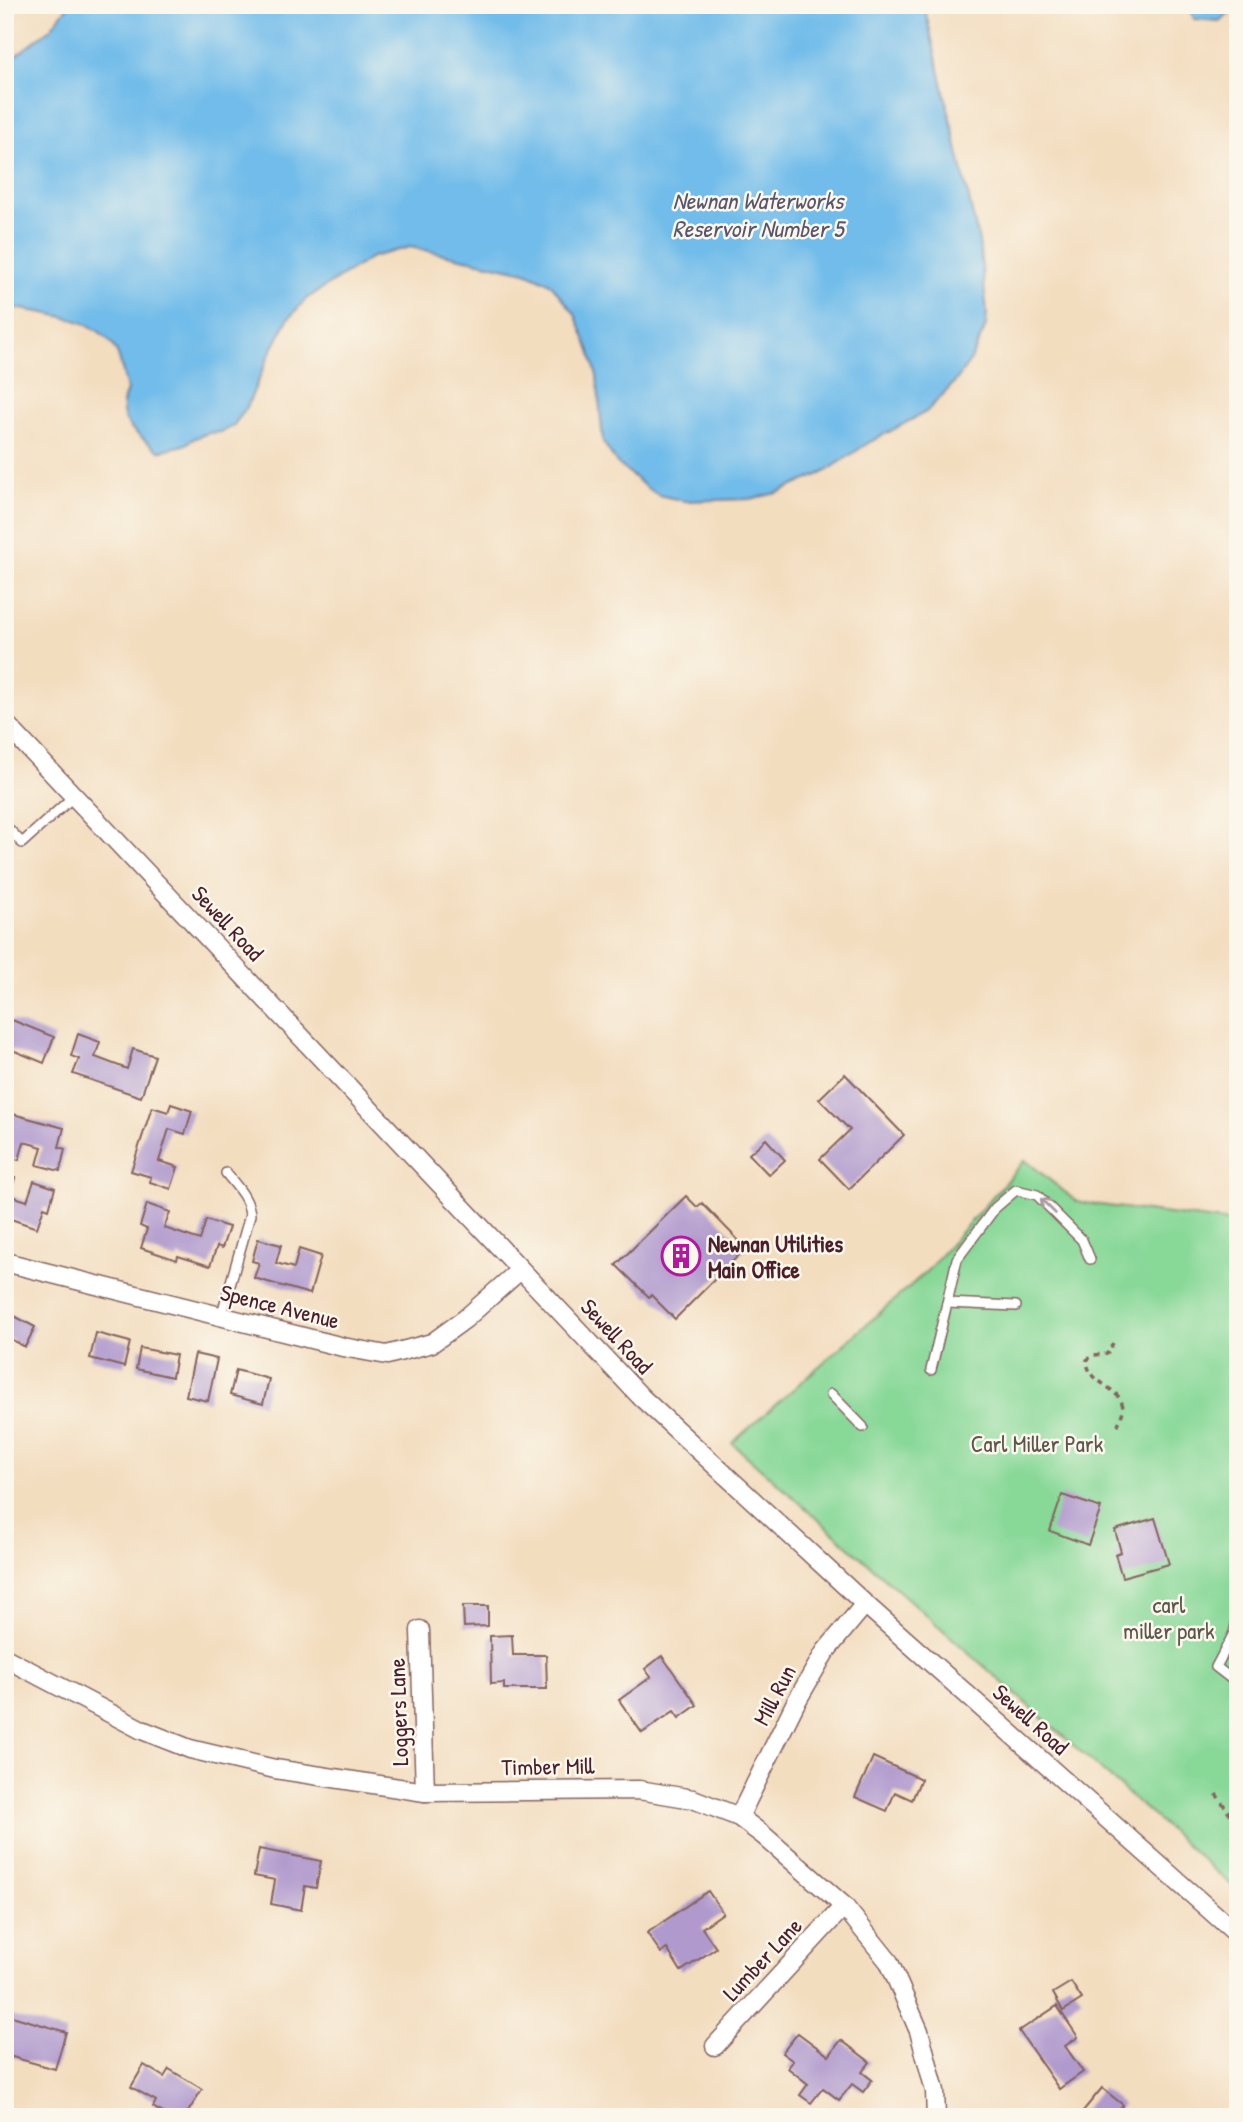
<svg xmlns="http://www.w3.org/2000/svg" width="1243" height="2122" font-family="'Patrick Hand',sans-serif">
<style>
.green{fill:#88d898;stroke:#697c62;stroke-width:2}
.water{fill:#71bcea;stroke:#5e6e8a;stroke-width:2}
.building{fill:#b09acd}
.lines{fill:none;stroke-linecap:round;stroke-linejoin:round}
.lane-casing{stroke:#85625f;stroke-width:12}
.street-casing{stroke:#85625f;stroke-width:21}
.path{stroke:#85625f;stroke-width:3.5;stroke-dasharray:5 5;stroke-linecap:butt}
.lane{stroke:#fff;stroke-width:9}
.street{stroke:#fff;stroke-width:18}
.oneway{stroke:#ae9aa0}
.labels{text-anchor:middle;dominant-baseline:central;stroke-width:5;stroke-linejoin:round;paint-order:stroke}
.street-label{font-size:23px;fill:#4a1f2b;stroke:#fbf7ec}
.poi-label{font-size:23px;font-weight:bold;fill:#4a1f2b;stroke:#fbf7ec;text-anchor:start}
.park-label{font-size:23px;fill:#5d564c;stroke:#fbf7ec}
.water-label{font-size:24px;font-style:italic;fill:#58566e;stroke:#fbf7ec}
</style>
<rect width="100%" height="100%" fill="#fbf7ec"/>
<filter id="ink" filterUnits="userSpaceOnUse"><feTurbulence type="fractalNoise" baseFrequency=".0143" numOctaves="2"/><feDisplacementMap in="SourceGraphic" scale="14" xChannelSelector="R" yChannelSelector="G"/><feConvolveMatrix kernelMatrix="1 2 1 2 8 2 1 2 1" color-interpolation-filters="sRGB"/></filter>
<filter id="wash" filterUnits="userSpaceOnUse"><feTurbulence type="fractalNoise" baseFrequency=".00686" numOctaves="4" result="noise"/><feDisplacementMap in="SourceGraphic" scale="28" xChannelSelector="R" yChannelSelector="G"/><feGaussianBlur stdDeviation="1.57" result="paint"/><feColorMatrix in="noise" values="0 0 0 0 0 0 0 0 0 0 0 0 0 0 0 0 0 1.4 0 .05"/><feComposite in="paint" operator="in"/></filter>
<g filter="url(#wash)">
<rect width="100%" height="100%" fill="#f3ddbf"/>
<path class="green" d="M1025 1160 1077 1202 1238 1223V1891L732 1443 926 1272Z"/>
<g class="water">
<path d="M69 5H924L979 242 987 312 986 326 970 361 954 383 926 412 868 443 825 472 777 493 750 499 684 501 659 495 647 488 617 463 603 442 597 376 590 351 575 314 550 283 526 272 410 247 372 257 306 299 288 319 269 355 247 407 233 426 222 432 208 433 195 438 184 445 159 451C136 432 113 423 127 390 124 378 122 364 117 353 98 313 42 315 5 306V64L50 29Z"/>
<path d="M1190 5H1238V7L1219 21 1194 19Z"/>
</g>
<g id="blocks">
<g class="building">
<path d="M12 1020 54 1037 44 1063 5 1047V1036Z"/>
<path d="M78 1034 100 1042 95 1057 127 1069 133 1049 155 1056 141 1097 73 1074 79 1059 71 1056Z"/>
<path d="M845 1074 904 1135 849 1189 820 1159 850 1130 819 1099Z"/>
<path d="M171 1104 192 1111 185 1134 169 1129 159 1161 178 1167 171 1189 150 1182 151 1177 131 1171 152 1107 168 1112Z"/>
<path d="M13 1114 64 1128 59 1147 65 1149 60 1171 37 1165 42 1147 24 1142 19 1160 5 1157V1133L8 1134Z"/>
<path d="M766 1139 785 1160 769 1175 749 1154Z"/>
<path d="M5 1175 15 1178 9 1195 27 1201 34 1181 55 1188 49 1209 44 1207 37 1228 5 1217Z"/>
<path d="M686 1196 697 1207 702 1203 746 1248 675 1319 651 1295 649 1297 616 1265Z"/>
<path d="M147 1204 170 1212 164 1228 200 1240 206 1220 229 1227 222 1248 217 1246 210 1266 178 1256 177 1260 141 1248 147 1229 140 1226Z"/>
<path d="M258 1239 281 1245 276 1263 294 1268 299 1249 321 1256 310 1294 254 1278 259 1263 252 1261Z"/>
<path d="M5 1311 35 1327 25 1347 5 1336Z"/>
<path d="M96 1333 130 1342 124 1367 90 1358Z"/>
<path d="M140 1348 176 1355 172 1377 136 1369Z"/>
<path d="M195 1354 217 1359 208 1401 186 1396Z"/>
<path d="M236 1370 269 1379 263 1404 230 1395Z"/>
<path d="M1062 1495 1101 1508 1088 1545 1050 1531Z"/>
<path d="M1155 1518 1169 1564 1122 1577 1115 1554 1121 1552 1115 1530Z"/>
<path d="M463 1606H488V1626L464 1627Z"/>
<path d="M512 1635 513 1655H546L547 1689H504V1683L491 1684 490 1636Z"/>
<path d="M662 1656 697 1705 679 1718 674 1711 642 1733 619 1700 651 1677 645 1669Z"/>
<path d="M873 1757 921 1779 912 1800 895 1792 887 1811 855 1797Z"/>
<path d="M259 1849 321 1861 316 1888 305 1886 301 1910 271 1904 275 1880 254 1876Z"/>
<path d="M708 1891 723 1913 702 1928 716 1948 681 1971 667 1949 661 1953 647 1933Z"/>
<path d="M1071 1982 1082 1999 1063 2011 1053 1993Z"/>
<path d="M1057 2006 1078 2037 1065 2046 1083 2072 1059 2089 1019 2031Z"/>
<path d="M5 2014 66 2032 55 2069 5 2055Z"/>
<path d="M798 2033 829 2056 841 2040 870 2062 862 2072 872 2080 863 2092 852 2084 839 2100 823 2088 811 2103 800 2095 808 2084 788 2068 793 2061 782 2053Z"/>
<path d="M144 2065 164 2077 169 2069 202 2089 185 2117H170L153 2107 156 2101 131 2087Z"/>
<path d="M1102 2088 1123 2105 1113 2117H1078Z"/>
</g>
</g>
</g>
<g filter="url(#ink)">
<use href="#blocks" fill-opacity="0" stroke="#85625f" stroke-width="2"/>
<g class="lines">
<defs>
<g id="lane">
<path d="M5 825 22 843 74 796"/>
<path d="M1016 1306 947 1303 957 1259 995 1208 1016 1190 1037 1195 1082 1240 1090 1259"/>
<path d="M221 1317 250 1215C249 1198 236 1186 226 1173"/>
<path d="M931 1370 947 1303"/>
<path d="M831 1394 863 1427"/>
<path d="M1238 1616 1234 1633 1216 1667 1238 1684"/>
</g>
<g id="street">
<path d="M5 723 641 1397 865 1604 1238 1935"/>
<path d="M5 1262 343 1347 387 1355 432 1343 465 1319 520 1270"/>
<path d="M420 1630 425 1792"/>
<path d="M5 1658 142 1730 190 1749 275 1769 425 1792 639 1790 693 1799 739 1817 763 1835 844 1906 889 1962 919 2031 935 2091 936 2117"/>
<path d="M739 1817 795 1704 825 1652 865 1604"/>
<path d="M715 2046 844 1906"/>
</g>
</defs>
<use href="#lane" class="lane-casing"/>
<use href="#street" class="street-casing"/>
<g class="path">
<path d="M1113 1343 1107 1354 1094 1355 1087 1360C1087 1384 1121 1386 1123 1408 1123 1415 1118 1423 1116 1430"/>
<path d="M1216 1794 1238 1825"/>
</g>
<use href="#lane" class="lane"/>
<use href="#street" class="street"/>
</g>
<defs><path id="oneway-shaft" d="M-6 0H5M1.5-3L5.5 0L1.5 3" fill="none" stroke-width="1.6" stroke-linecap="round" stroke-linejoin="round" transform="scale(1.75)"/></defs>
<use class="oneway" href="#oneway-shaft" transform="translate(1048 1206) rotate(-135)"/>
</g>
<defs>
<symbol id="building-ring" viewBox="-11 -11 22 22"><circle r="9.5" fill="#fbf7ec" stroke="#b5179e" stroke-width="1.5"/><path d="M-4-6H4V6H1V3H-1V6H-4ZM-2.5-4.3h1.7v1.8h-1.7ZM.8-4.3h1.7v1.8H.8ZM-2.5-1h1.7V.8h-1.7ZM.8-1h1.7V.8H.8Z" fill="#b5179e"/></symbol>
</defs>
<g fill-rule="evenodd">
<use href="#building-ring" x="659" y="1234" width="44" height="44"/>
</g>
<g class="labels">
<g class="street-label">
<text transform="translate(228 923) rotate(47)">Sewell Road</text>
<text transform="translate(280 1306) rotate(14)">Spence Avenue</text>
<text transform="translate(617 1336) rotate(47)">Sewell Road</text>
<text transform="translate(774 1695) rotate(-62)">Mill Run</text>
<text transform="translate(398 1712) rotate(-92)">Loggers Lane</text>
<text transform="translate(1031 1719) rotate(42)">Sewell Road</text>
<text transform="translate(548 1766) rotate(-1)">Timber Mill</text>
<text transform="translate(762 1959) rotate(-47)">Lumber Lane</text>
</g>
<g class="poi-label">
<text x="708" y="1243">Newnan Utilities<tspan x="708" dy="26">Main Office</tspan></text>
</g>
<g class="park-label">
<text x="1037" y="1443">Carl Miller Park</text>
<text x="1169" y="1604">carl<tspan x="1169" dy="26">miller park</tspan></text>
</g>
<g class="water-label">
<text x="758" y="200">Newnan Waterworks<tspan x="758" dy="28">Reservoir Number 5</tspan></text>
</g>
</g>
<rect width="1243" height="2122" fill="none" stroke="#fbf7ec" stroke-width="28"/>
</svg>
